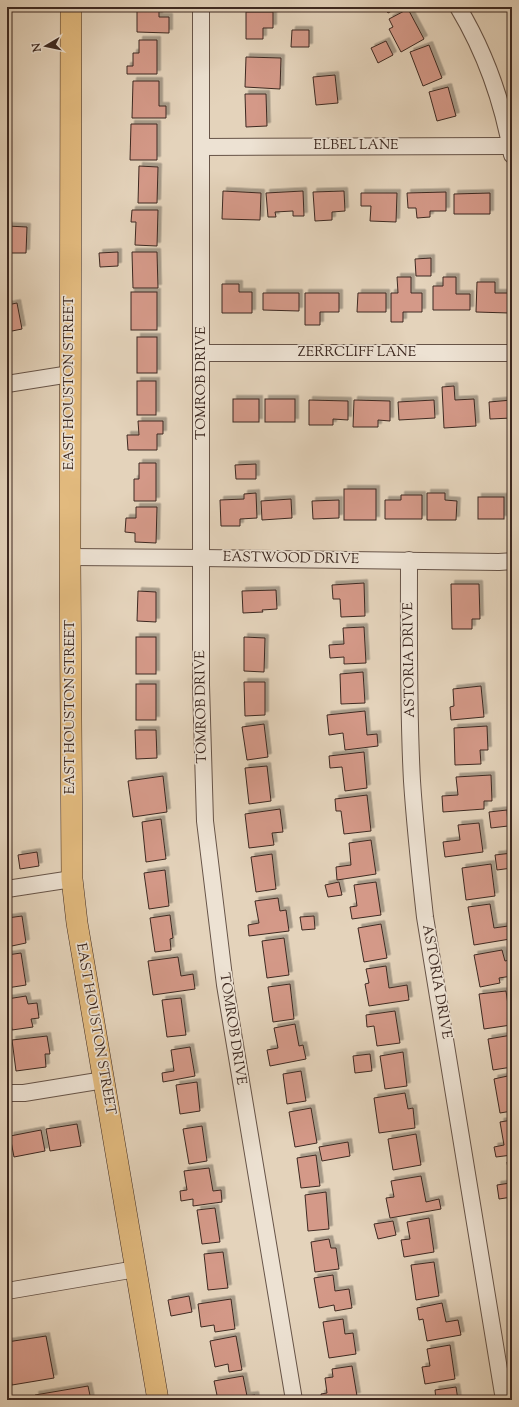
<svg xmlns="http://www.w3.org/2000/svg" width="519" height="1407" font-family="'Sorts Mill Goudy',serif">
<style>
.building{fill:#d49988;stroke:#3d2921;filter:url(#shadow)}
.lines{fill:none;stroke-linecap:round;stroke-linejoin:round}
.minor-casing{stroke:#675448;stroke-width:18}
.major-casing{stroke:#3d2921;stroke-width:22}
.minor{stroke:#ede2d3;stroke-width:16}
.major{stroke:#e2ba7e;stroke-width:21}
.labels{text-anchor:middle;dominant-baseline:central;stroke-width:3.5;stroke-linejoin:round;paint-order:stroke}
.street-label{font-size:14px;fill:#3d2921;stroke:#ede2d3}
</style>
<defs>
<filter id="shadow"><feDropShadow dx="3.5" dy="-3.5" stdDeviation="0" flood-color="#0004"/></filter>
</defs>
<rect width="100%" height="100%" fill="#e4d3bb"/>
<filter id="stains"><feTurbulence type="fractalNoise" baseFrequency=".005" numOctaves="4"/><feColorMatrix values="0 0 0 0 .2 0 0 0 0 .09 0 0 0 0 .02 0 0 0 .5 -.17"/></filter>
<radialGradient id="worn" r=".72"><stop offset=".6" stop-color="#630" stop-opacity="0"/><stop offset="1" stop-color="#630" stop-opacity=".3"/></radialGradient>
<g class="building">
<path d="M137 7H159V17H169V33L137 32Z"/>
<path d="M384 7H399L388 13Z"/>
<path d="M408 9 424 39 401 52 389 29 393 27 389 19Z"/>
<path d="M246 12H273V28H263V39H246Z"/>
<path d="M292 30H309V47H291Z"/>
<path d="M139 40H157V74H127V66H133V53H139Z"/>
<path d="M386 41 393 55 378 63 371 48Z"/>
<path d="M429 45 442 78 423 86 410 52Z"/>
<path d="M246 57 281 58 280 89 245 87Z"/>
<path d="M335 75 338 103 316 105 313 77Z"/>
<path d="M133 81H159V106H166V118H132Z"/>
<path d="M448 87 456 116 437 121 429 92Z"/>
<path d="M245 94H266L267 126 246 127Z"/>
<path d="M131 124H157V160H130Z"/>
<path d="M139 166 158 167 157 203H138Z"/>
<path d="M223 191 261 193 260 220 222 219Z"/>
<path d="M303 191 304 216H293V211L275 212 276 217H268L266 193Z"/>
<path d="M344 191 345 211 332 212V220L315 221 313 192Z"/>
<path d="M446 192V211H430V217L417 218 416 208H408L407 193Z"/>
<path d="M361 193H397L396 222 370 221 371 206H361Z"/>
<path d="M490 193V214H454V194Z"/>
<path d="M132 210H158L157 246 135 245 136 222H131Z"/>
<path d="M7 226 27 227 26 253H7Z"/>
<path d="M118 252V266L100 267 99 253Z"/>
<path d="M132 252H157L158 288H133Z"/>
<path d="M431 258V276H416L415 259Z"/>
<path d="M397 277H411V293H422V312H403V322H391V293H398Z"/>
<path d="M443 277H456V294H470V310H433V286H443Z"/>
<path d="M477 282H495V293H509V313L476 312Z"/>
<path d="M222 284H239V292H252V313H222Z"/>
<rect x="131" y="292" width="26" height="38"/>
<path d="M263 293H299V311L263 310Z"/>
<path d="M305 293H339V312H320V325H305Z"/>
<path d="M358 293H386V312H357Z"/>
<path d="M17 303 22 329 7 332V305Z"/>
<rect x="137" y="337" width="20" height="36"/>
<rect x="137" y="381" width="19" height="34"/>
<path d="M454 386 455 400 474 399 476 426 444 428 442 387Z"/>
<rect x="233" y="399" width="26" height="23"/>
<rect x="265" y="399" width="30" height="23"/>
<path d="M309 400 348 401V420L333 419V425H309Z"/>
<path d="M354 400 390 401V421L378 420V427H353Z"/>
<path d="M434 400 435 418 399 420 398 402Z"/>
<path d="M512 400V418L490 419 489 402Z"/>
<path d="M138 421H163V434H157V450H128L127 435H139Z"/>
<path d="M139 463H156V501H134V479H139Z"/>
<path d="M256 464V479H236L235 465Z"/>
<rect x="344" y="489" width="32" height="31"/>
<path d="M256 493 257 518 240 519V526H221L220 500 244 499V494Z"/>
<path d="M427 493H445V500L457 501 456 520H427Z"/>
<path d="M401 495H422V519H385V500H401Z"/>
<rect x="478" y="497" width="26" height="22"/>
<path d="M291 499 292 518 262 520 261 501Z"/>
<path d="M508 499H512V521L511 522Z"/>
<path d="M339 500V518L313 519 312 501Z"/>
<path d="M136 507H157L156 543 135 542V533L125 532 126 518H136Z"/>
<path d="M364 583 365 616 341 617 340 599H333L332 585Z"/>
<path d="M451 584H479L480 619H472V629H452Z"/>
<path d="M276 590 277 609 262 610 263 612 243 613 242 591Z"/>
<path d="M138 591 156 592V622L137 621Z"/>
<path d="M364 627 366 663 344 664V657L330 658 329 645 344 644 343 628Z"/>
<rect x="136" y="637" width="20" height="37"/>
<path d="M244 637 265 638 264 672 244 671Z"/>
<path d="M363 672 365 703 341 704 340 674Z"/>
<path d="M244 682H265V715L245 716Z"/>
<rect x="136" y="684" width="20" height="36"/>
<path d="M481 686 484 717 451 720 450 707 454 706 453 689Z"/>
<path d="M365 711 367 735 377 734 378 746 345 750 343 733 329 735 327 715Z"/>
<path d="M264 724 268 757 247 760 242 727Z"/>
<path d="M487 726 488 750H480L481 764 455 765 454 728Z"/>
<path d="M135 730H156L157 758 136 759Z"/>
<path d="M364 752 367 788 345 791 342 767 330 768 329 756Z"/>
<path d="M267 766 271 801 249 804 245 768Z"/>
<path d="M491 775 492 801H484V809L443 812 442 796 458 795 456 777Z"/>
<path d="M163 776 167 812 133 817 128 781Z"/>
<path d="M367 795 371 831 344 834 341 811H336L335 799Z"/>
<path d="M280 809 283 832 272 833 274 845 249 848 245 814Z"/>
<path d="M507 810 508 826 491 828 489 812Z"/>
<path d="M161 819 166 859 146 862 142 822Z"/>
<path d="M479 823 483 852 445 857 443 842 460 840 458 825Z"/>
<path d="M371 840 376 874 337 880 336 867 351 865 349 843Z"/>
<path d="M37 852 39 866 20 869 18 855Z"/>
<path d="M512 853V868L497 870 495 855Z"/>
<path d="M272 854 276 889 256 892 251 857Z"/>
<path d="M491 864 495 896 466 900 462 868Z"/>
<path d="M165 870 169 906 149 909 144 873Z"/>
<path d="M339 882 342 895 328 897 325 885Z"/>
<path d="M376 882 381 915 352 919 350 907 357 906 354 885Z"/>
<path d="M278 898 280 911 286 910 289 931 249 936 248 925 259 923 255 901Z"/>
<path d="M490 904 494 928 508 926 510 939 474 945 468 907Z"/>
<path d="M170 915 173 938 170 939 171 950 155 952 150 918Z"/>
<path d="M22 916 26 943 7 947V918Z"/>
<path d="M314 916 315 929 302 930 300 917Z"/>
<path d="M381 924 387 958 364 962 358 928Z"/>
<path d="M284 938 289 975 267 978 262 941Z"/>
<path d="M502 950 505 961 509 960 512 976 499 978 500 983 480 987 474 955Z"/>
<path d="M21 953 26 985 7 988V955Z"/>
<path d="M178 957 181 976 193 974 195 989 153 995 148 961Z"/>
<path d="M386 966 389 988 407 985 409 1000 369 1006 365 984 369 983 366 969Z"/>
<path d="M290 984 294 1019 273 1022 268 987Z"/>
<path d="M506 991 511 1025 484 1029 479 994Z"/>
<path d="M26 996 28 1004 37 1003 39 1018 31 1019 33 1027 12 1030 7 999Z"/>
<path d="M181 998 186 1035 167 1037 162 1000Z"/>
<path d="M395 1011 400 1043 377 1046 374 1026 367 1027 366 1015Z"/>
<path d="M295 1024 299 1046 303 1045 306 1059 270 1066 267 1050 278 1048 274 1028Z"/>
<path d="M512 1035V1067L493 1070 488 1039Z"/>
<path d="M47 1036 50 1054H45L46 1067 16 1071 12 1040Z"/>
<path d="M190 1047 195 1076 163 1082 162 1073 174 1071 171 1050Z"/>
<path d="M403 1052 407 1086 385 1089 380 1056Z"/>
<path d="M370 1054 372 1071 355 1073 353 1056Z"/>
<path d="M301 1071 306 1101 287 1104 283 1074Z"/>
<path d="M512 1075V1111L500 1113 494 1079Z"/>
<path d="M197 1082 200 1111 180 1114 176 1085Z"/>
<path d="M405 1093 408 1109 413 1108 415 1128 379 1133 374 1098Z"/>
<path d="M311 1108 317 1143 295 1147 289 1112Z"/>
<path d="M512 1120V1155L496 1157 494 1147 504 1145 500 1122Z"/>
<path d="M77 1124 81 1146 50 1151 46 1129Z"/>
<path d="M202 1126 207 1161 189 1164 183 1129Z"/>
<path d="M41 1130 45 1151 14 1157 10 1136Z"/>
<path d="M416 1134 421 1165 393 1170 388 1139Z"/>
<path d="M348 1142 350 1156 322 1161 319 1147Z"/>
<path d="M316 1155 320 1186 301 1188 297 1158Z"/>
<path d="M507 1162H512V1197L499 1199 497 1185 510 1183Z"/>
<path d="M209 1168 213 1191 221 1190 222 1202 193 1206V1199L181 1201 180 1191 187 1190 184 1171Z"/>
<path d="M421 1176 426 1202 439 1199 441 1209 390 1218 386 1198 394 1197 391 1181Z"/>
<path d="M326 1192 329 1229 308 1231 305 1195Z"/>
<path d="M215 1208 220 1242 202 1244 197 1210Z"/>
<path d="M429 1218 434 1252 404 1257 401 1240 410 1239 407 1222Z"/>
<path d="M393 1221 396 1235 378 1239 374 1224Z"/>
<path d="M329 1239 331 1248H336L339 1269 315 1272 311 1242Z"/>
<path d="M223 1252 228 1288 208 1290 204 1254Z"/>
<path d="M434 1262 439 1296 416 1300 411 1265Z"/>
<path d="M333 1275 335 1291 349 1289 352 1308 335 1311 334 1305 319 1308 314 1278Z"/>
<path d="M189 1296 192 1312 171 1316 168 1300Z"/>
<path d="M231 1299 235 1329 215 1332 214 1325 201 1327 198 1304Z"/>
<path d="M442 1303 446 1322 458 1320 461 1335 427 1341 423 1319 419 1320 417 1308Z"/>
<path d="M343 1319 345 1334 353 1333 356 1354 329 1358 323 1322Z"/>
<path d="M46 1336 54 1378 12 1385 7 1356V1342Z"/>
<path d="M236 1336 242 1370 229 1372 228 1364 215 1367 210 1341Z"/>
<path d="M450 1345 455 1379 425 1384 422 1367 430 1366 427 1349Z"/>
<path d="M352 1366 357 1396 322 1400 321 1394 327 1393 325 1378 333 1377 332 1369Z"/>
<path d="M243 1376 247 1396 255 1395 256 1400H218L214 1381Z"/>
<path d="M88 1386 91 1400H36L35 1395Z"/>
<path d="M456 1387 458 1400H436L435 1390Z"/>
</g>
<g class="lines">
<defs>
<g id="minor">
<path d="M201 7V685L205 821 225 985 294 1400"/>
<path d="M458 7C485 52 503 103 512 155"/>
<path d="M201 147 510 146"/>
<path d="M202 353H512"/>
<path d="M7 384 70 374"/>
<path d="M70 557 202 558 499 562 512 561"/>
<path d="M409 560C409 634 408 708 412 781 415 827 420 872 425 917L504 1400"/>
<path d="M7 889 72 879"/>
<path d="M7 1093H24L104 1080"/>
<path d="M7 1291 136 1269"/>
</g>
<path id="major" d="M71 7 70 557 72 879 77 923 158 1400"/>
</defs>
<use href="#minor" class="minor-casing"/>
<use href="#major" class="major-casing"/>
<use href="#minor" class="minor"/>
<use href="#major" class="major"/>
</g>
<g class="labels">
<g class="street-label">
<text x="356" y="146">ELBEL LANE</text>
<text x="357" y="353">ZERRCLIFF LANE</text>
<text transform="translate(70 383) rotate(-90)">EAST HOUSTON STREET</text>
<text transform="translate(202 383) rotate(-90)">TOMROB DRIVE</text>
<text transform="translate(291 559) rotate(1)">EASTWOOD DRIVE</text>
<text transform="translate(410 660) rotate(-91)">ASTORIA DRIVE</text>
<text transform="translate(71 707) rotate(-90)">EAST HOUSTON STREET</text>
<text transform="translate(202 707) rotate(-91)">TOMROB DRIVE</text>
<text transform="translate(436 982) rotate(80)">ASTORIA DRIVE</text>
<text transform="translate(95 1029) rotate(80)">EAST HOUSTON STREET</text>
<text transform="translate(232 1029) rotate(81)">TOMROB DRIVE</text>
</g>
</g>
<rect width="519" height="1407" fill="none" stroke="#e4d3bb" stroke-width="24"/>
<rect x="8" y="8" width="503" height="1391" fill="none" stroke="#3d2921" stroke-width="2"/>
<rect x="12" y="12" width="495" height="1383" fill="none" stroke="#3d2921"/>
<g transform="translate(46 46) rotate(261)" stroke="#ede2d3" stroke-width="3" paint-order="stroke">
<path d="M0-3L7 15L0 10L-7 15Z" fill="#3d2921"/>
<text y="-6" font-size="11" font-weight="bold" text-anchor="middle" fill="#3d2921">N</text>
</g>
<rect width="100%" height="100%" filter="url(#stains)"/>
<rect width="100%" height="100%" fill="url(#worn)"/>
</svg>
